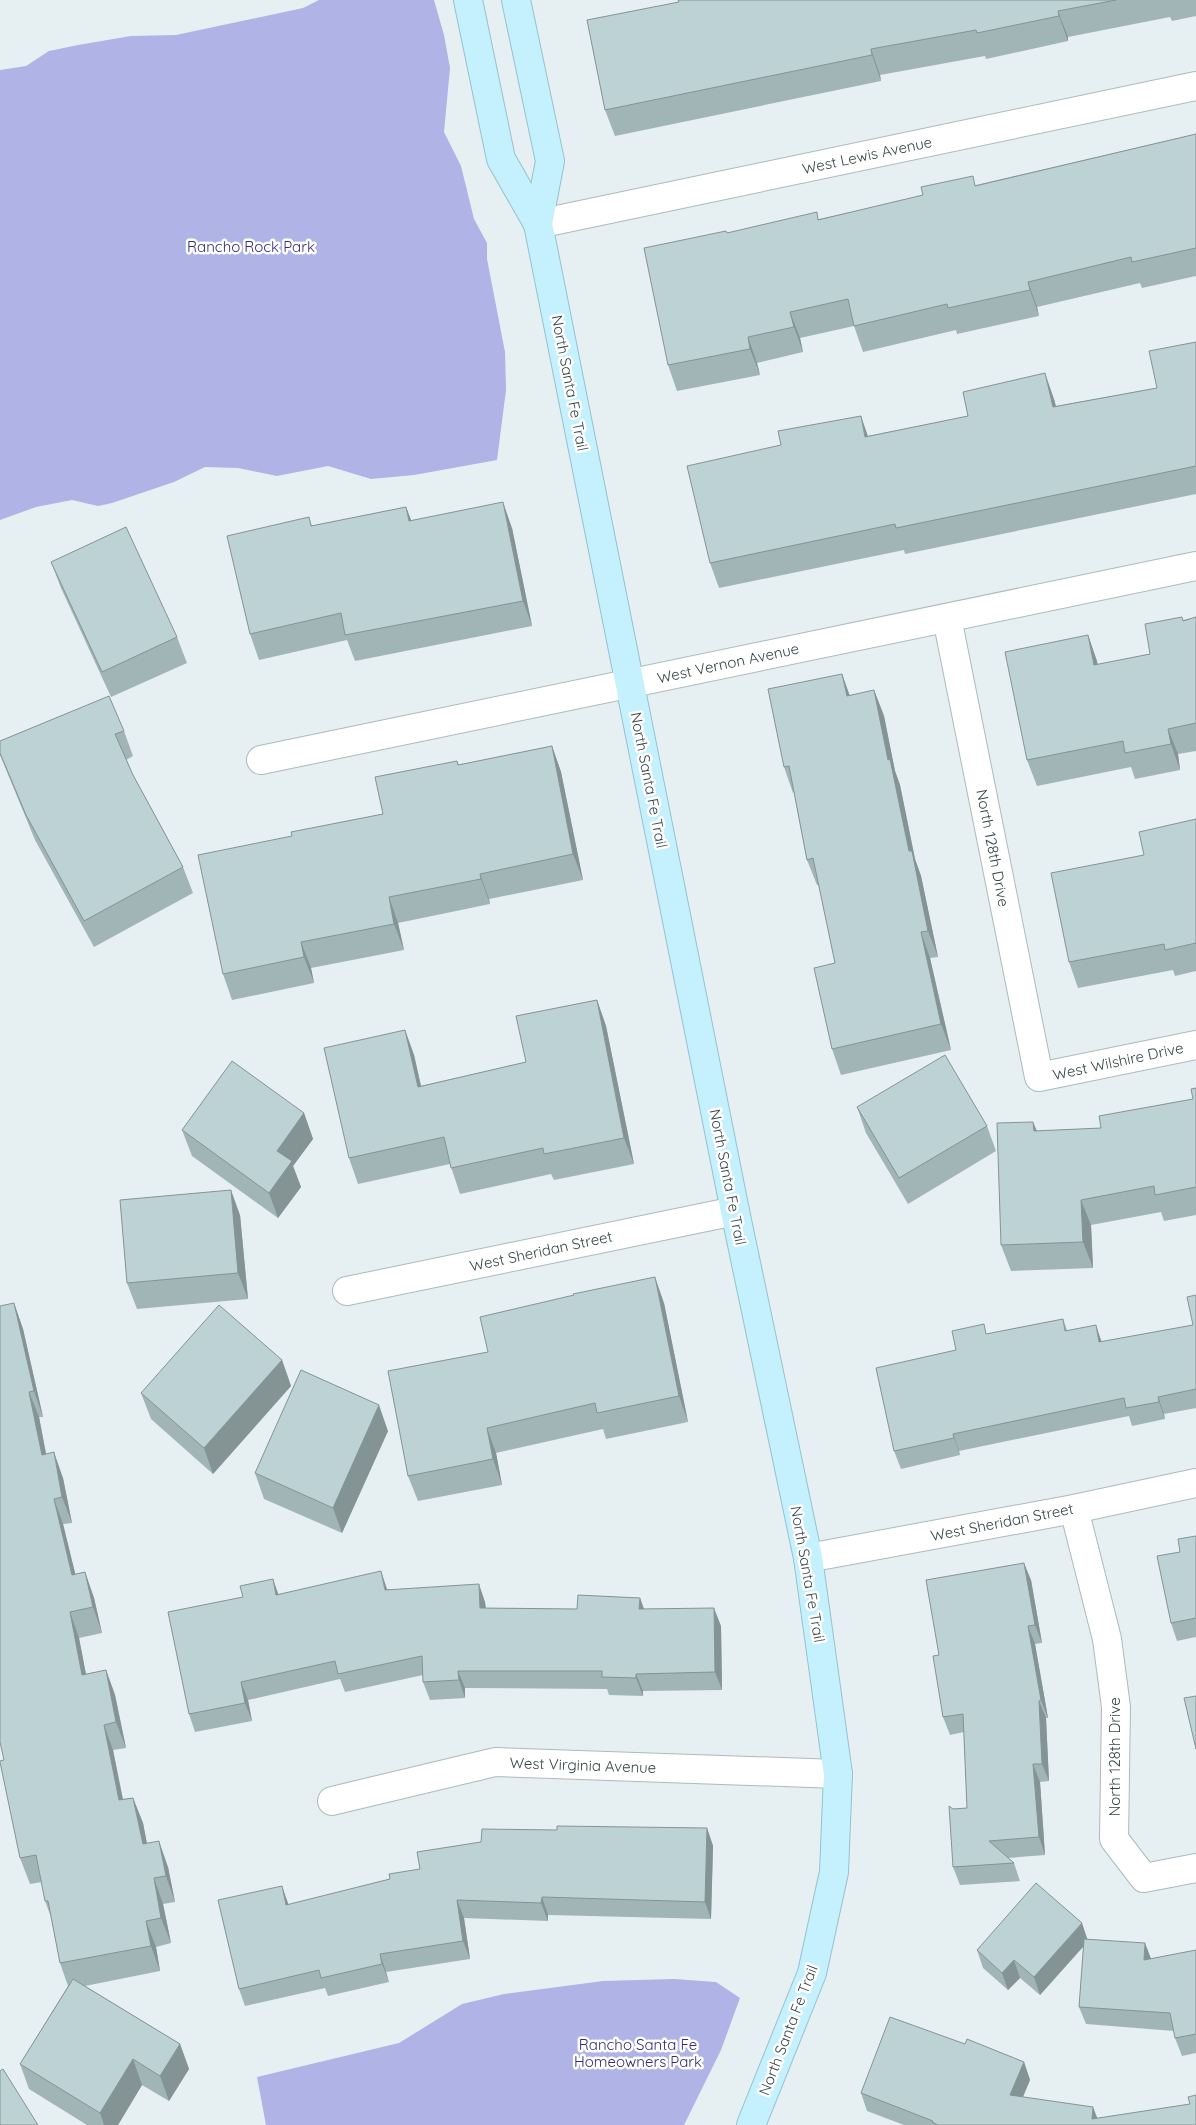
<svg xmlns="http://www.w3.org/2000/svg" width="1196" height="2125" font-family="Quicksand,sans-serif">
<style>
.green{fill:#afb3e6}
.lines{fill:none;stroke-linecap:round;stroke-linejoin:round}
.street-casing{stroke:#a9bbbe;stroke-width:30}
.secondary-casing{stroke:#94c2cf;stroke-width:30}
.street{stroke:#fff;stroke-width:28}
.secondary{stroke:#c5f0fd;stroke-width:28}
.wall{fill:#a2b5b6}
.shaded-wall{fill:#849394}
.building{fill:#bcd2d4;stroke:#849394}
.labels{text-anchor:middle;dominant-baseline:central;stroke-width:5;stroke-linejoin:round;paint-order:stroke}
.street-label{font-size:15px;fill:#354445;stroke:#fff}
.park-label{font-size:15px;fill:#322a76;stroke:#fff}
</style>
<rect width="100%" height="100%" fill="#e6f0f3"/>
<g class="green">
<path d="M319 0H434L444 35 450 68 444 132 461 166 474 219 487 243V259L505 352 506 390 497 460 414 475 371 479 328 466 277 476 238 468 205 467 174 482 112 503 98 506 72 500 36 507 0 520V70L26 66 49 51 78 45 131 36 176 35 303 8Z"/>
<path d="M674 1979 716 1982 740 1998 721 2050 684 2125H266L257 2077 399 2043 462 2004 504 1994 603 1981Z"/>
</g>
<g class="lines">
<defs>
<g id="street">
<path d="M538 224 1196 86"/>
<path d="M947 618 1039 1077 1196 1045"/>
<path d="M261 760 1196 566"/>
<path d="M347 1291 735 1211"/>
<path d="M1074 1509 1107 1639 1116 1707 1114 1839 1144 1878 1196 1868"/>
<path d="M808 1558 1074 1509 1196 1483"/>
<path d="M332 1801 495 1762 838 1774"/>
</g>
<g id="secondary">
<path d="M468 0 501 159 538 224 735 1211 808 1558 838 1774 834 1872 812 1973 751 2125"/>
<path d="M516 0 550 161 538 224"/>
</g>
</defs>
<use href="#street" class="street-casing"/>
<use href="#secondary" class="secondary-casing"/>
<use href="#street" class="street"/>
<use href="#secondary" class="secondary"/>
</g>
<g class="wall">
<path d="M678 0H1196V16L1172 21 1170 17 1068 37V41L986 59 985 56 880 75 881 81 615 136 605 110 679 2Z"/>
<path d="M1196 134V276L1142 288 1140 283 1037 307 1039 316 957 334 956 330 863 352 854 326 800 338 803 352 757 363 760 375 677 391 668 365 727 233 819 219 976 185Z"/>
<path d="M1196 342V494L905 554 904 550 719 588 710 563 868 436 1054 399 1056 406 1157 388Z"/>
<path d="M406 507 411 520 512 528 532 626 355 661 347 640 259 660 250 634 309 517 312 526Z"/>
<path d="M51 562 177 637 187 663 111 697 61 588Z"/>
<path d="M1196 617V751L1178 754 1180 770 1135 779 1131 767 1037 786 1027 760 1088 635 1098 665 1150 654 1183 620Z"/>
<path d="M842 674 850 696 874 690 884 716 895 771 900 785 915 859 921 876 938 957 930 958 951 1050 841 1075 832 1049 835 963 819 885H817L807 860 794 792 793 793 784 767Z"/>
<path d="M124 731 133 756 126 760 133 775 183 867 193 893 94 947 35 840 0 755V741Z"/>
<path d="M552 746 561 772 583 880 489 899 490 904 398 923 404 950 311 968 314 983 232 1000 223 974 292 836 383 814 457 761 459 765Z"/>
<path d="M1196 819V971L1175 976 1173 970 1078 988 1069 962 1144 855Z"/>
<path d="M597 1000 606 1026 634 1164 554 1180 551 1174 460 1194 450 1164 358 1184 349 1158 405 1030 414 1055 421 1086 526 1062Z"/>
<path d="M1196 1088V1215L1164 1221 1161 1212 1091 1225 1093 1268 1011 1271 1001 1245 1033 1122 1037 1131 1101 1128 1193 1099Z"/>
<path d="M857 1107 987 1126 996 1151 908 1204 866 1133Z"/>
<path d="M304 1113 313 1139 293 1166 301 1187 278 1218 192 1156 182 1130Z"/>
<path d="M240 1215 248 1299 137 1309 127 1283Z"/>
<path d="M1196 1295V1408L1164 1414 1165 1419 1132 1426 1129 1416 959 1451 960 1455 901 1469 894 1451 956 1350 987 1334 1063 1319 1067 1330 1102 1342 1193 1325Z"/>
<path d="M14 1303 23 1329 43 1417H39L46 1454 63 1478 72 1523 63 1524 75 1574 85 1572 94 1598 102 1633 79 1638 86 1674 106 1670 115 1695 126 1748 113 1750 123 1799 133 1798 143 1823 147 1844 168 1867 175 1902 163 1904 171 1943 156 1947 160 1971 85 1986 180 2044 189 2069 169 2101 142 2085 118 2125H87L29 2089 20 2064 68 1986 60 1963 51 1917 45 1901 42 1882 30 1884 20 1858 4 1760Z"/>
<path d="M664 1303 688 1422 606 1439 603 1429 496 1453 502 1485 418 1501 408 1476 488 1352Z"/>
<path d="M282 1360 291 1386 213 1474 151 1419 141 1393Z"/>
<path d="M388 1431 342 1533 264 1499 255 1473Z"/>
<path d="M1196 1536V1637L1177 1641 1171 1623Z"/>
<path d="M1031 1580 1042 1643 1035 1644 1048 1718H1046L1049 1781 1040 1782 1045 1855 1008 1858 1014 1863 1020 1881 960 1885 953 1867V1809L967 1808 964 1732 950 1735 943 1717 939 1655Z"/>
<path d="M387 1589 485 1602 486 1608 577 1609 640 1598 644 1609 721 1626 722 1690 643 1691V1696L609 1695 607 1689 465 1688V1698L430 1700 423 1682V1675L345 1692 340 1679 248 1700 252 1721 195 1732 189 1714 278 1594Z"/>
<path d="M707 1828 713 1846 711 1919 548 1915V1921L464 1918 470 1959 386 1972 389 1982 328 1996 325 1988 245 2006 239 1989 288 1905 390 1879 420 1869 557 1830Z"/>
<path d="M1088 1940 1151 1959 1196 1950V2053L1182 2056 1175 2038 1174 2031 1086 2024 1079 2007 1084 1946 1040 1995 1020 1978 1008 1990 983 1968 977 1950Z"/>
<path d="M965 2044 1024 2062 1030 2080 1023 2097 1098 2118 1196 2125H904L867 2111 861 2093Z"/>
</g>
<g class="shaded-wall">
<path d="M1058 11 1068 37V41L1059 16Z"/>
<path d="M871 49 880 75 881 81 872 55Z"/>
<path d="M1028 282 1037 307 1039 316 1030 290Z"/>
<path d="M790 312 800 338 803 352 794 327Z"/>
<path d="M748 337 757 363 760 375 750 349Z"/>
<path d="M1045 373 1054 399 1062 433 1053 407Z"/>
<path d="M861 416 870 442 865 437Z"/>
<path d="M503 502 512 528 532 626 523 601Z"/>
<path d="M406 507 416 533 409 521Z"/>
<path d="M1088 635 1097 661 1103 691 1094 665Z"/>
<path d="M842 674 851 700 847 696Z"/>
<path d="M874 690 884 716 895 771 900 785 915 859 921 876 938 957 928 931 909 851 888 760Z"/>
<path d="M1168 729 1178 754 1180 770 1171 744Z"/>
<path d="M552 746 561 772 583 880 573 854Z"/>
<path d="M480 874 489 899 490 904 481 879Z"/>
<path d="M389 897 398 923 404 950 394 924Z"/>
<path d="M921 932 930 958 951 1050 941 1024Z"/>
<path d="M301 942 311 968 314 983 304 957Z"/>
<path d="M597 1000 606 1026 634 1164 624 1138Z"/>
<path d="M405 1030 414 1055 427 1113 418 1087Z"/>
<path d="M304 1113 313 1139 293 1166 301 1187 278 1218 269 1193 277 1151Z"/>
<path d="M1033 1122 1043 1147 1034 1131Z"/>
<path d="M231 1190 240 1215 248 1299 238 1273Z"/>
<path d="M1081 1200 1091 1225 1093 1268 1083 1242Z"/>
<path d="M655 1277 664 1303 688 1422 679 1396Z"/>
<path d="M14 1303 23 1329 43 1417 34 1391Z"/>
<path d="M1096 1325 1102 1343 1099 1342Z"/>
<path d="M282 1360 291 1386 213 1474 204 1448Z"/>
<path d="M29 1392 39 1417 51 1480 42 1455Z"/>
<path d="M1158 1397 1164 1414 1165 1419 1159 1402Z"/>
<path d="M379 1405 388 1431 342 1533 333 1508Z"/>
<path d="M487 1428 496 1453 502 1485 493 1459Z"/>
<path d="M953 1434 959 1451 960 1455 954 1438Z"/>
<path d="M54 1452 63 1478 72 1523 62 1497Z"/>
<path d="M54 1499 63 1524 82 1601 72 1575Z"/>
<path d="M1024 1563 1031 1580 1042 1643 1035 1625Z"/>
<path d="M381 1571 387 1589 385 1590Z"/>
<path d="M85 1572 94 1598 102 1633 93 1607Z"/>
<path d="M273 1579 279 1596 276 1595Z"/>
<path d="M479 1584 485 1602 487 1626 480 1608Z"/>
<path d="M640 1598 646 1615 639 1609Z"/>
<path d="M714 1608 721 1626 722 1690 715 1672Z"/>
<path d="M70 1612 79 1638 91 1701 82 1675Z"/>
<path d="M1028 1626 1035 1644 1048 1718 1041 1700Z"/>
<path d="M106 1670 115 1695 126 1748 116 1722Z"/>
<path d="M458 1671 465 1688V1698L459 1680Z"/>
<path d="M636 1674 643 1691V1696L636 1678Z"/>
<path d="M241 1682 248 1700 252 1721 245 1703Z"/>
<path d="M1039 1701 1046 1718 1049 1781 1042 1764Z"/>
<path d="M104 1725 113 1750 128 1826 119 1800Z"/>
<path d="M1033 1764 1040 1782 1045 1855 1039 1837Z"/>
<path d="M133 1798 143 1823 152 1870 143 1844Z"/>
<path d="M707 1828 713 1846 711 1919 705 1902Z"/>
<path d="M159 1841 168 1867 175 1902 166 1876Z"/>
<path d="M154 1878 163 1904 171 1943 161 1918Z"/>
<path d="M282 1886 288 1903 292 1923 286 1905Z"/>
<path d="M542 1897 548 1915V1921L541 1903Z"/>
<path d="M457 1900 464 1918 470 1959 463 1941Z"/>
<path d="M146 1921 156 1947 160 1971 151 1946Z"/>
<path d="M1082 1923 1088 1941 1040 1995 1034 1977Z"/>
<path d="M1145 1943 1152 1961 1144 1960Z"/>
<path d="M380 1954 386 1972 389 1982 382 1964Z"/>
<path d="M1014 1960 1020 1978 1008 1990 1002 1973Z"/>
<path d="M180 2044 189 2069 169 2101 160 2076Z"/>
<path d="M133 2059 142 2085 118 2125H104L100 2113Z"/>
<path d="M1024 2062 1030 2080 1016 2113 1010 2095Z"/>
<path d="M1093 2107 1100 2125 1092 2119Z"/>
</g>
<g class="building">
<path d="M678 0H1116L1058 11 1059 16 977 33 976 30 871 49 872 55 605 110 587 20 679 2Z"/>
<path d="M1196 134V248L1132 262 1131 257 1028 282 1030 290 948 308 947 304 854 326 848 299 790 312 794 327 748 337 750 349 668 365 644 248 726 231 727 233 817 212 818 220 923 195 921 187 973 176 975 186Z"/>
<path d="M1196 342V466L896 528 895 524 710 563 687 466 781 445 778 431 861 416 865 437 968 416 963 392 1045 373 1053 407 1157 388 1149 351Z"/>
<path d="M503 502 523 601 345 635 341 613 250 634 227 536 309 517 311 526 406 507 409 521Z"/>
<path d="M126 527 177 637 102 672 51 562Z"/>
<path d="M1182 617 1183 621 1196 617V723L1168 729 1171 744 1125 753 1123 741 1027 760 1005 652 1088 635 1094 665 1150 654 1145 624Z"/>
<path d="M842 674 847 696 874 690 888 760 890 759 909 851H912L928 931 921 932 941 1024 832 1049 814 968 835 963 813 858 807 860 789 766 784 767 768 689Z"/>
<path d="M109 696 124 731 115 734 133 775 183 867 84 921 26 815 0 753V741Z"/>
<path d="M552 746 573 854 480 874 481 879 389 897 394 924 301 942 304 957 223 974 198 855 292 836 291 832 383 814 375 777 457 761 458 765Z"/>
<path d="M1196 819V943L1165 950 1164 944 1069 962 1051 873 1144 855 1139 832Z"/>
<path d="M597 1000 624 1138 544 1154 543 1148 451 1168 444 1137 349 1158 324 1048 405 1030 418 1087 526 1062 516 1016Z"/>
<path d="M945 1055 987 1126 899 1178 857 1107Z"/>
<path d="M232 1061 304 1113 277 1151 292 1161 269 1193 182 1130Z"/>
<path d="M1196 1088V1187L1155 1195 1154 1186 1081 1200 1083 1242 1001 1245 997 1123 1033 1122 1034 1131 1101 1128 1099 1116 1193 1099 1191 1089Z"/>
<path d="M231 1190 238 1273 127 1283 120 1200Z"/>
<path d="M655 1277 679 1396 597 1413 595 1403 487 1428 493 1459 408 1476 388 1371 488 1352 480 1317 574 1295 573 1294Z"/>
<path d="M1196 1295V1389L1158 1397 1159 1402 1126 1408 1124 1398 953 1434 954 1438 894 1451 876 1368 956 1350 952 1331 984 1324 986 1334 1063 1319 1065 1331 1096 1325 1099 1342 1193 1325 1187 1297Z"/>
<path d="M14 1303 34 1391 29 1392 42 1455 54 1452 62 1497 54 1499 72 1575 85 1572 93 1607 70 1612 82 1675 106 1670 116 1722 104 1725 119 1800 133 1798 143 1844 159 1841 166 1876 154 1878 161 1918 146 1921 151 1946 60 1963 48 1901H45L36 1855 20 1858 0 1762V1761L4 1760 0 1742V1306Z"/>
<path d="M219 1305 282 1360 204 1448 141 1393Z"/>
<path d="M301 1370 379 1405 333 1508 255 1473Z"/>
<path d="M1196 1536V1618L1171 1623 1157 1556 1180 1552 1178 1539Z"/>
<path d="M1024 1563 1035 1625 1028 1626 1041 1700 1039 1701 1042 1764H1033L1039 1837 989 1841 1014 1863 953 1867 949 1806 953 1809 967 1808 963 1714 943 1717 933 1656 939 1655 926 1580Z"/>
<path d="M381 1571 385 1590 479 1584 480 1608 577 1609 578 1595 640 1598 639 1609 714 1608 715 1672 636 1674V1678L602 1677V1671H458L459 1680 423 1682 422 1656 338 1674 335 1661 241 1682 245 1703 189 1714 168 1612 243 1597 240 1586 273 1579 276 1595Z"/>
<path d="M1196 1696V1749L1184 1698Z"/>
<path d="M557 1826 707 1828 705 1902 542 1897 541 1903 457 1900 463 1941 380 1954 382 1964 321 1978 319 1970 239 1989 218 1900 282 1886 286 1905 390 1879 389 1874 420 1869 417 1852 481 1842 482 1829 557 1830Z"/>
<path d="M1036 1883 1082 1923 1034 1977 1014 1960 1002 1973 977 1950Z"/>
<path d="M1084 1939 1145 1943 1144 1960 1196 1950V2034L1175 2038 1170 2013 1079 2007Z"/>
<path d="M73 1979 180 2044 160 2076 133 2059 100 2113 20 2064Z"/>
<path d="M890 2017 965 2044 967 2039 1024 2062 1010 2095 1093 2107 1092 2119 1190 2104 1188 2097 1196 2095V2125H938L932 2122 933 2121 861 2093Z"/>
<path d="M3 2069 38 2125H0V2071Z"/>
</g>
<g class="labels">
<g class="street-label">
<text transform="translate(867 155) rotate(-12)">West Lewis Avenue</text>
<text transform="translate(570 383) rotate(79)">North Santa Fe Trail</text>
<text transform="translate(728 663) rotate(-12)">West Vernon Avenue</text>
<text transform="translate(649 780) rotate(79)">North Santa Fe Trail</text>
<text transform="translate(993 848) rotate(79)">North 128th Drive</text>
<text transform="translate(1118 1061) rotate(-12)">West Wilshire Drive</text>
<text transform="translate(728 1177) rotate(79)">North Santa Fe Trail</text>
<text transform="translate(541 1251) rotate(-12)">West Sheridan Street</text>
<text transform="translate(1002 1522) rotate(-11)">West Sheridan Street</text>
<text transform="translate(808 1574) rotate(80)">North Santa Fe Trail</text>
<text transform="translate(1114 1757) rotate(-90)">North 128th Drive</text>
<text transform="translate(583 1765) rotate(2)">West Virginia Avenue</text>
<text transform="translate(788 2030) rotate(-69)">North Santa Fe Trail</text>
</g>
<g class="park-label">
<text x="251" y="246">Rancho Rock Park</text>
<text x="638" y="2044">Rancho Santa Fe<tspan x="638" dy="17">Homeowners Park</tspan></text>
</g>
</g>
</svg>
